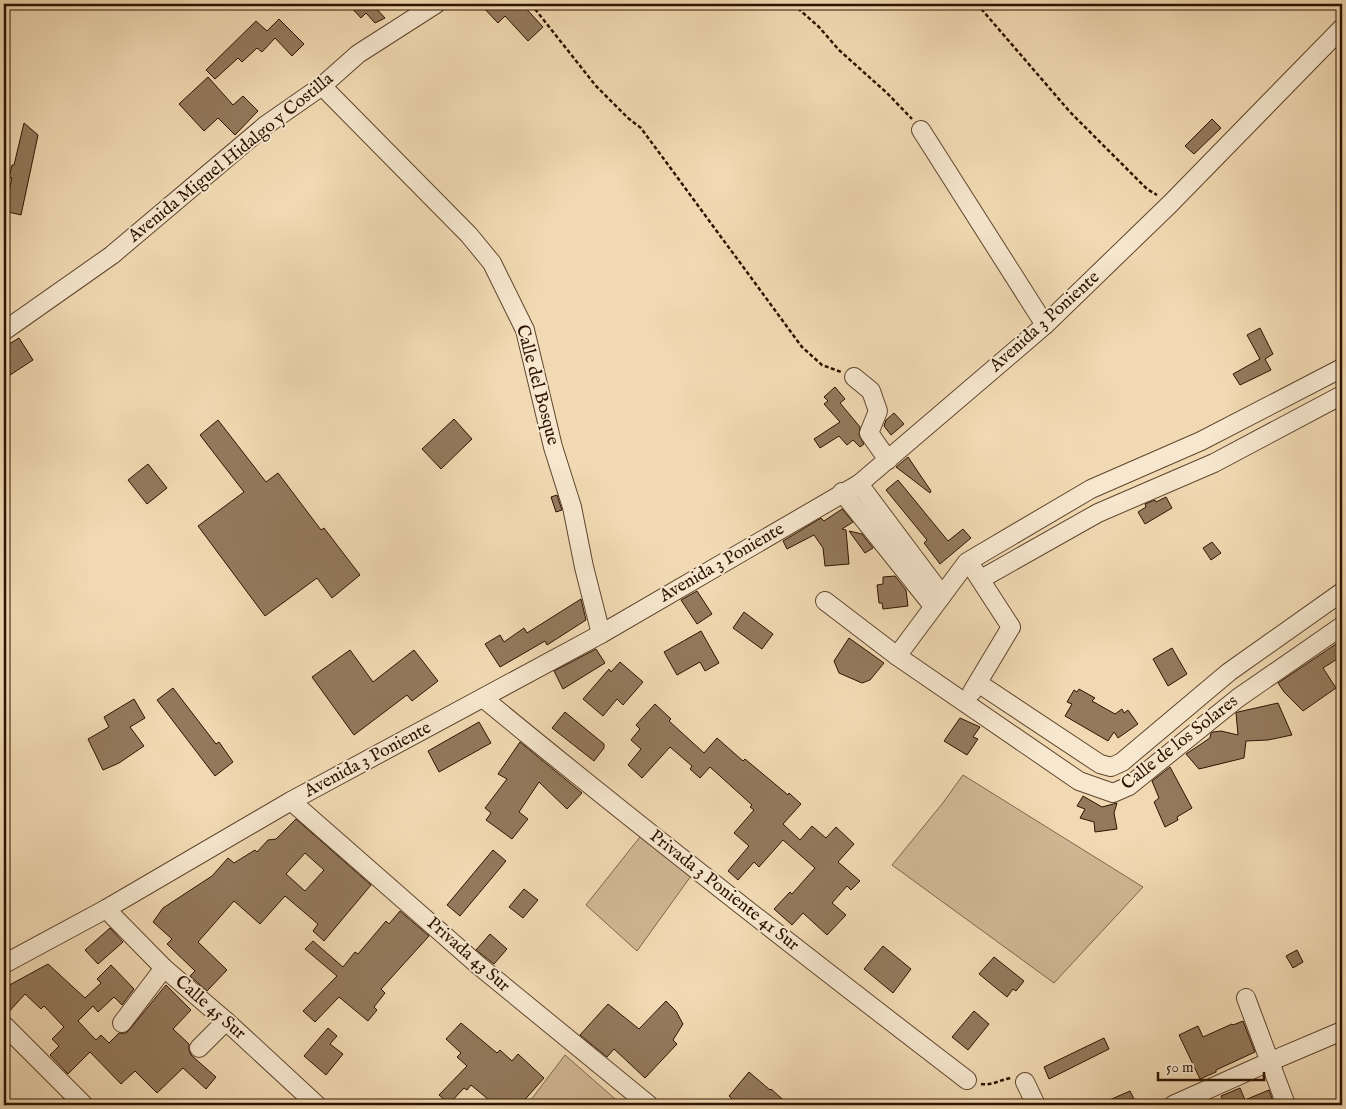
<svg xmlns="http://www.w3.org/2000/svg" width="1346" height="1109" font-family="'IM FELL English',serif">
<style>
.green{fill:#d0b895;stroke:#7f664a}
.building{fill:#937a5d;stroke:#2e1300;fill-rule:evenodd}
.lines{fill:none;stroke-linecap:round;stroke-linejoin:round}
.minor-casing{stroke:#5f452d;stroke-width:20}
.path{stroke:#2e1300;stroke-width:2.5;stroke-dasharray:4 2.5;stroke-linecap:butt}
.minor{stroke:#f6e7ce;stroke-width:18}
.labels{text-anchor:middle;dominant-baseline:central;stroke-width:4;stroke-linejoin:round;paint-order:stroke}
.street-label{font-size:18px;fill:#2e1300;stroke:#f6e7ce}
</style>
<rect width="100%" height="100%" fill="#f1dab3"/>
<filter id="stains"><feTurbulence type="fractalNoise" baseFrequency=".004" numOctaves="4"/><feColorMatrix values="0 0 0 0 .2 0 0 0 0 .09 0 0 0 0 .02 0 0 0 .5 -.17"/></filter>
<radialGradient id="worn" r=".72"><stop offset=".6" stop-color="#630" stop-opacity="0"/><stop offset="1" stop-color="#630" stop-opacity=".3"/></radialGradient>
<g class="green">
<path d="M963 775 1143 887 1054 983 892 865 942 804Z"/>
<path d="M640 837 691 876 637 951 586 905Z"/>
<path d="M565 1055 622 1105H527Z"/>
</g>
<g class="building">
<path d="M348 4H376L374 6 385 18 375 23 366 13 361 18Z"/>
<path d="M480 4H522L543 27 528 41 505 16 498 23Z"/>
<path d="M279 19 304 44 292 56 275 38 262 52 257 48 242 62 238 58 215 79 206 70 256 21 267 31Z"/>
<path d="M208 77 233 105 243 96 258 111 235 135 218 118 204 131 179 104Z"/>
<path d="M1212 119 1221 128 1194 154 1185 146Z"/>
<path d="M24 123 38 135 21 215 4 211 12 178 9 177 12 165H14Z"/>
<path d="M1260 328 1273 354 1265 359 1271 370 1240 385 1233 374 1260 359 1247 335Z"/>
<path d="M19 338 33 360 4 379V347Z"/>
<path d="M835 387 845 399 840 403 860 427 859 435 864 444 860 447 853 440 847 445 839 436 820 448 814 439 840 422 824 404 828 401 824 397Z"/>
<path d="M894 413 904 424 891 435 884 426 886 420Z"/>
<path d="M454 419 472 439 441 469 422 449Z"/>
<path d="M218 420 266 482 278 473 321 530 324 528 360 575 332 598 317 578 265 616 198 526 244 492 200 435Z"/>
<path d="M908 457 931 491 930 493 896 467Z"/>
<path d="M148 464 167 488 147 504 128 480Z"/>
<path d="M898 480 948 541 963 529 971 538 940 564 924 543 927 540 886 490Z"/>
<path d="M557 495 562 510 556 512 551 497Z"/>
<path d="M1166 497 1172 508 1145 524 1138 512 1146 507 1145 504 1155 500 1156 502Z"/>
<path d="M842 509 853 522 842 529 846 530 849 564 825 566 823 548 814 535 787 549 783 541 821 518 824 521Z"/>
<path d="M849 531 862 534 873 548 865 553Z"/>
<path d="M1212 542 1221 553 1211 560 1203 548Z"/>
<path d="M895 576 906 590 908 606 883 609 882 603H879L877 585 883 584V577Z"/>
<path d="M697 591 712 614 697 624 681 600Z"/>
<path d="M581 599 586 620 547 645 545 641 500 667 485 644 500 635 504 642 524 628 527 633Z"/>
<path d="M744 612 773 634 762 649 733 628Z"/>
<path d="M701 631 719 663 705 671 700 662 677 675 664 652Z"/>
<path d="M849 638 884 663 870 680 862 683 839 673 834 661Z"/>
<path d="M1342 640V656L1323 668 1336 688 1303 711 1284 692 1278 683Z"/>
<path d="M1172 648 1187 674 1168 686 1153 659Z"/>
<path d="M596 649 605 663 563 689 554 671Z"/>
<path d="M350 650 373 682 414 650 438 681 412 701 407 695 354 735 312 677Z"/>
<path d="M620 662 643 682 623 705 617 699 603 716 583 699 609 669 611 672Z"/>
<path d="M173 688 216 744 219 742 233 762 215 776 157 700Z"/>
<path d="M1079 689 1095 698 1092 701 1115 714 1122 709 1124 713 1128 710 1138 724 1118 738 1114 732 1108 741 1065 716 1072 704 1067 702 1074 690 1077 692Z"/>
<path d="M134 699 145 718 130 727 144 746 119 763 103 770 88 739 109 727 104 717Z"/>
<path d="M1278 703 1292 735 1268 740 1246 741 1244 758 1199 769 1186 754 1210 738 1211 733 1213 732 1221 731 1238 735 1236 713 1238 712Z"/>
<path d="M655 704 671 719 669 721 704 753 717 738 743 761 745 759 788 795 789 793 801 804 783 824 800 840 812 826 826 838 836 827 854 844 838 862 860 881 851 890 847 886 832 903 846 915 827 935 803 913 792 925 774 909 790 892 792 894 815 868 783 840 759 867 754 862 738 880 728 871 749 846 734 833 754 810 750 807 752 805 710 767 700 778 690 769 692 766 670 747 642 778 628 765 641 749 631 740 640 729 636 725Z"/>
<path d="M565 712 604 744V748L594 761 552 728Z"/>
<path d="M960 718 980 727 973 737 978 739 967 755 944 741Z"/>
<path d="M479 722 491 743 439 772 428 751Z"/>
<path d="M520 742 582 793 567 809 539 782 519 812 528 819 512 839 486 820 491 813 485 808 507 779 498 774Z"/>
<path d="M1170 767 1192 808 1177 817 1178 820 1165 827 1154 802 1159 798 1152 781Z"/>
<path d="M1083 796 1102 807 1117 803 1114 813 1117 829 1095 832 1094 822 1080 818 1085 809 1077 806Z"/>
<path d="M296 819 371 885 324 941 313 931 318 924 285 896 260 924 234 901 198 942 227 970 207 991 190 976 195 971 167 944 172 939 153 922 163 908 212 876 228 858 234 863 255 850 257 852 268 840 276 839ZM305 853 324 870 305 891 286 874Z"/>
<path d="M493 850 506 861 460 916 447 905Z"/>
<path d="M524 889 538 900 523 918 509 907Z"/>
<path d="M400 911 429 936 381 989 385 993 374 1007 377 1010 368 1021 339 997 315 1022 303 1011 337 976 305 949 313 941 343 967 355 952 358 954 386 921 389 924Z"/>
<path d="M110 928 123 942 98 964 85 950Z"/>
<path d="M490 934 507 949 494 964 476 950Z"/>
<path d="M883 946 911 969 893 993 864 969Z"/>
<path d="M1297 950 1303 962 1293 968 1286 956Z"/>
<path d="M994 957 1024 981 1016 991 1013 989 1007 997 979 974Z"/>
<path d="M48 964 85 998 101 983 97 979 111 965 134 989 122 1005 114 997 98 1012 93 1006 78 1021 96 1040 101 1035 109 1043 119 1033H126L130 1029 166 985 191 1010 173 1029 189 1044V1050L191 1055 216 1077 206 1089 183 1068 157 1093 135 1071 121 1084 90 1052 68 1074 50 1055 59 1046 52 1039 64 1027 44 1006 41 1009 25 994 6 1015H4V988Z"/>
<path d="M666 1001 676 1011 683 1024 673 1040 677 1044 645 1078 614 1049 607 1057 580 1035 608 1004 639 1029Z"/>
<path d="M974 1011 989 1024 968 1050 952 1037Z"/>
<path d="M1243 1021 1255 1052 1216 1070V1072L1200 1079 1179 1035 1198 1026 1203 1037 1232 1024 1233 1025Z"/>
<path d="M461 1023 497 1053 500 1050 512 1061 518 1054 544 1078 520 1105H495L471 1085 467 1090 464 1088 449 1104 439 1095 467 1066 457 1057 461 1053 446 1039Z"/>
<path d="M328 1028 337 1036 330 1044 343 1054 326 1075 304 1056Z"/>
<path d="M1104 1038 1109 1049 1049 1079 1044 1067Z"/>
<path d="M749 1072 770 1090 771 1089 789 1105H728L733 1100 729 1096Z"/>
<path d="M1240 1088 1245 1100 1269 1090 1273 1101 1263 1105H1225L1221 1096Z"/>
<path d="M1130 1091 1137 1105H1098Z"/>
</g>
<g class="lines">
<defs>
<g id="minor">
<path d="M322 86 469 235 492 263 525 330 553 447 572 507 584 567 601 634"/>
<path d="M921 130 1045 325"/>
<path d="M4 331 112 255 266 125 322 86 358 54 436 4"/>
<path d="M854 377 871 391 878 411 869 433 888 460"/>
<path d="M859 484 942 595"/>
<path d="M842 492 933 606"/>
<path d="M981 579 1098 513 1214 463 1342 395"/>
<path d="M825 601 897 656 1079 781 1113 793 1129 786 1238 698 1342 626"/>
<path d="M897 656 967 562 1091 489 1201 441 1342 368"/>
<path d="M978 683 1100 764 1111 767 1122 762 1229 672 1342 592"/>
<path d="M972 692 1011 627 974 570"/>
<path d="M483 698C642 829 804 955 967 1080"/>
<path d="M291 801 478 965 649 1105"/>
<path d="M106 909 164 968 226 1021 317 1105"/>
<path d="M4 964 106 909 291 801 601 634 859 484 1045 325 1170 204 1342 28"/>
<path d="M1246 998 1286 1105"/>
<path d="M122 1023 164 968"/>
<path d="M4 1025 84 1105"/>
<path d="M199 1048 226 1021"/>
<path d="M1025 1082 1036 1105"/>
<path d="M1173 1105 1269 1062 1342 1031"/>
</g>
</defs>
<use href="#minor" class="minor-casing"/>
<g class="path">
<path d="M531 4 596 86 628 118 641 128 802 347 822 365 841 372"/>
<path d="M793 4 819 27 839 50 887 93 912 119"/>
<path d="M977 4 1070 112 1147 189 1157 195"/>
<path d="M981 1084C992 1086 1001 1079 1012 1078"/>
</g>
<use href="#minor" class="minor"/>
</g>
<g class="labels">
<g class="street-label">
<text transform="translate(231 158) rotate(-39)">Avenida Miguel Hidalgo y Costilla</text>
<text transform="translate(1045 322) rotate(-42)">Avenida 3 Poniente</text>
<text transform="translate(537 385) rotate(75)">Calle del Bosque</text>
<text transform="translate(722 563) rotate(-30)">Avenida 3 Poniente</text>
<text transform="translate(1180 743) rotate(-38)">Calle de los Solares</text>
<text transform="translate(368 760) rotate(-28)">Avenida 3 Poniente</text>
<text transform="translate(724 891) rotate(38)">Privada 3 Poniente 41 Sur</text>
<text transform="translate(468 955) rotate(41)">Privada 43 Sur</text>
<text transform="translate(210 1008) rotate(41)">Calle 45 Sur</text>
</g>
</g>
<rect width="1346" height="1109" fill="none" stroke="#f1dab3" stroke-width="20"/>
<rect x="5" y="5" width="1336" height="1099" fill="none" stroke="#2e1300" stroke-width="2.5"/>
<rect x="10" y="10" width="1326" height="1089" fill="none" stroke="#2e1300"/>
<path d="M1158 1072v8h106v-8" fill="none" stroke="#2e1300" stroke-width="2.5"/>
<text x="1166" y="1072" font-size="15" fill="#2e1300" stroke="#f6e7ce" stroke-width="4" paint-order="stroke">50 m</text>
<rect width="100%" height="100%" filter="url(#stains)"/>
<rect width="100%" height="100%" fill="url(#worn)"/>
</svg>
